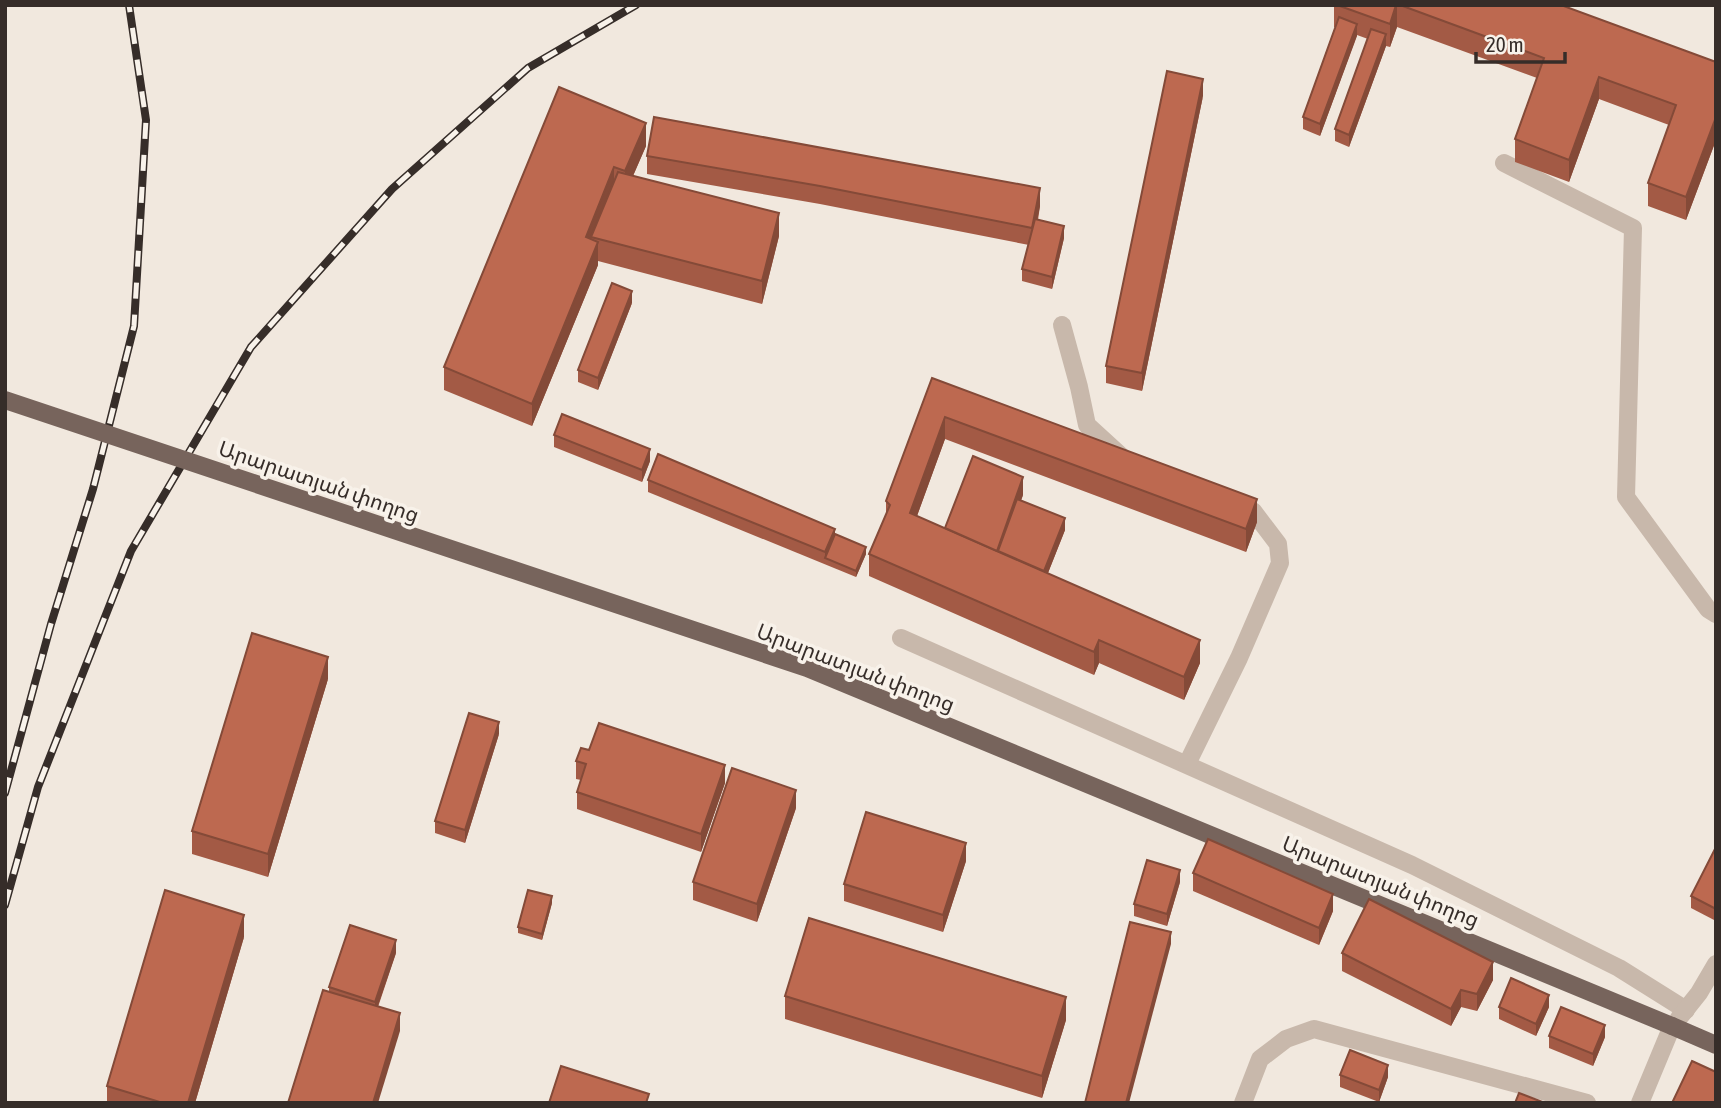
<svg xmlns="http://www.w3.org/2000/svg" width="1721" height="1108" font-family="'Asap Condensed','Noto Sans Armenian',sans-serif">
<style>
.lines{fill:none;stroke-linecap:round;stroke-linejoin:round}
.service{stroke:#c8b8ab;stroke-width:18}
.minor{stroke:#c8b8ab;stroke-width:18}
.primary{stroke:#77645c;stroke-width:18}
.rail-casing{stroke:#362d29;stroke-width:8}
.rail{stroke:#f8f2ea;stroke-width:5;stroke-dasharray:16;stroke-linecap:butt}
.primary-bridge{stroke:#77645c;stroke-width:18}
.wall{fill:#a35a45}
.shaded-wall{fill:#844a38}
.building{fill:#bd6950;stroke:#844a38;stroke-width:2}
.labels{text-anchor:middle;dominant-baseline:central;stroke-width:7;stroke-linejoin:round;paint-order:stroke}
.street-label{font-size:21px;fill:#362d29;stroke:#f8f2ea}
</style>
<rect width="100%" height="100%" fill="#f1e8de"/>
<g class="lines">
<g class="service">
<path d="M1504 163 1633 228 1626 497 1708 609 1716 614"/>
<path d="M1062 325 1079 387 1087 425 1122 457"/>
<path d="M901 638 1412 865 1619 968 1686 1010"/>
<path d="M1187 764 1239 658 1280 563 1278 544 1253 511 1238 505"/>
<path d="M1679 1018 1699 993 1716 964"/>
<path d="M1243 1103 1260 1059 1286 1039 1314 1029 1587 1103"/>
</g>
<path class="minor" d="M1640 1103 1672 1026"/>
<path class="primary" d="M1672 1026 1716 1045"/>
<defs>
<g id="rail">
<path d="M5 793 51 624 93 489 134 326 146 120 129 5"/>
<path d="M5 905 38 787 131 551 251 347 392 189 528 68 636 5"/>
</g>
</defs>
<use href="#rail" class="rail-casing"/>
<use href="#rail" class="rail"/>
<path class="primary-bridge" d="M5 400 807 668 1672 1026"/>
</g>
<g class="wall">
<path d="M1334 5H1561L1716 62V140L1686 220 1648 206V183L1669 125 1599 99 1569 182 1515 162V139L1537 78 1397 27 1390 47 1386 46 1349 147 1335 141V129L1368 39 1357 35 1320 136 1303 129V117L1335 27H1334Z"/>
<path d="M559 87 646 146 633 176 779 236 762 304 598 261V265L532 426 444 390V367Z"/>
<path d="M1203 96 1142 391 1106 383V366Z"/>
<path d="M647 156 1040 206 1038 220 1064 238 1052 289 1022 281V269L1029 245 820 204 647 174Z"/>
<path d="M632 303 598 390 578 382V370Z"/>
<path d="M932 378 1257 522 1246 552 945 439 917 516 945 528 1023 495 1021 500 1065 530 1048 573 1200 663 1184 700 1099 663 1094 675 869 576V554L886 514V501Z"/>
<path d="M554 435 650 461 642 482 554 447Z"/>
<path d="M648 480 835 534 866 554 856 577 648 492Z"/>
<path d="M328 679 268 877 192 854V831Z"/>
<path d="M499 734 465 843 435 833V821Z"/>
<path d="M589 750 725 783 701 852 577 809V792L581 780 576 779V761Z"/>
<path d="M796 808 757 922 693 900V882Z"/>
<path d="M1716 847V921L1691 908V896Z"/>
<path d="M966 861 943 932 844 901V884Z"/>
<path d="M1193 873 1333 911 1319 945 1193 891Z"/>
<path d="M1180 882 1167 926 1134 916V904Z"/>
<path d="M552 903 542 940 518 933V927Z"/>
<path d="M244 937 195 1103H107V1086Z"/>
<path d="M396 953 378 1007 400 1031 329 992V987Z"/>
<path d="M1342 953 1493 980 1477 1011 1461 1007 1451 1026 1342 971Z"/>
<path d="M785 996 1066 1020 1042 1098 785 1019Z"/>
<path d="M1499 1007H1549L1536 1036 1499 1019Z"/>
<path d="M1549 1036 1605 1037 1593 1066 1549 1048Z"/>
<path d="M1340 1075 1388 1077 1379 1102 1340 1087Z"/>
</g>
<g class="shaded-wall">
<path d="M1397 5V27L1390 47V24Z"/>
<path d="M1357 24V36L1320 136V124Z"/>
<path d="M1386 34V46L1349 147V135Z"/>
<path d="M1599 77V99L1569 182V160Z"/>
<path d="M1203 79V96L1142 391V373Z"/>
<path d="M1716 117V140L1686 220V197Z"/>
<path d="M646 123V146L625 194V171Z"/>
<path d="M614 167V190L591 237V246L586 237Z"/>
<path d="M1040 188V206L1032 246V228Z"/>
<path d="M779 213V236L762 304V281Z"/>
<path d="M1064 226V238L1052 289V277Z"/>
<path d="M598 242V265L532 426V404Z"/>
<path d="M632 291V303L598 390V378Z"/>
<path d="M945 417V439L910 535V513Z"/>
<path d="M650 449V461L642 482V470Z"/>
<path d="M1023 477V495L999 562 995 555Z"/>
<path d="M1257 499V522L1246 552V529Z"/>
<path d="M1065 518V530L1040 593V581Z"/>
<path d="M835 529V541L825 558V552Z"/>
<path d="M866 547V554L856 577V571Z"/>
<path d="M1099 640V663L1094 675V652Z"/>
<path d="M1200 640V663L1184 700V677Z"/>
<path d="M328 657V679L268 877V854Z"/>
<path d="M499 722V734L465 843V830Z"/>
<path d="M725 765V783L701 852V834Z"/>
<path d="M796 790V808L757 922V904Z"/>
<path d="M966 843V861L943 932V915Z"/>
<path d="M1180 870V882L1167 926V914Z"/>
<path d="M1333 894V911L1319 945V928Z"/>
<path d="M552 896V903L542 940V934Z"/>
<path d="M244 915V937L195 1103H188Z"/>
<path d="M1171 932V944L1129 1103H1126Z"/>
<path d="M396 940V953L375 1014V1002Z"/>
<path d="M1493 962V980L1477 1011V994Z"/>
<path d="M1461 990V1007L1451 1026V1009Z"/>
<path d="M1549 995V1007L1536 1036V1024Z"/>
<path d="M1066 997V1020L1042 1098V1076Z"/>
<path d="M400 1013V1031L378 1103H373Z"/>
<path d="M1605 1025V1037L1593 1066V1054Z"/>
<path d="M1388 1065V1077L1379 1102V1090Z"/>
</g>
<g class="building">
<path d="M1337 5H1396L1390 24Z"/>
<path d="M1400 5H1561L1716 62V117L1686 197 1648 183 1676 105 1599 77 1569 160 1515 139 1544 58Z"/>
<path d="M1339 17 1357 24 1320 124 1303 117Z"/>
<path d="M1371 29 1386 34 1349 135 1335 129Z"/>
<path d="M1167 71 1203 79 1142 373 1106 366Z"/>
<path d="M559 87 646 123 625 171 614 167 586 237 598 242 532 404 444 367Z"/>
<path d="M654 117 1040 188 1032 228 820 186 647 156Z"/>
<path d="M618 172 779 213 762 281 591 237Z"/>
<path d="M1035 219 1064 226 1052 277 1022 269Z"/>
<path d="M612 283 632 291 598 378 578 370Z"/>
<path d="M932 378 1257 499 1246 529 945 417 910 513 1200 640 1184 677 1099 640 1094 652 869 554 890 505 886 501Z"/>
<path d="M562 414 650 449 642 470 554 435Z"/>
<path d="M658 454 835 529 825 552 648 480Z"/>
<path d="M973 456 1023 477 997 551 945 528Z"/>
<path d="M1017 499 1065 518 1044 571 998 551Z"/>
<path d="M835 534 866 547 856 571 825 558Z"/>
<path d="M252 633 328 657 268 854 192 831Z"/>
<path d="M469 713 499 722 465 830 435 821Z"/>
<path d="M599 723 725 765 701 834 577 792 586 764 576 761 581 748 589 750Z"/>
<path d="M732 768 796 790 757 904 693 882Z"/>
<path d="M866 812 966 843 943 915 844 884Z"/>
<path d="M1208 839 1333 894 1319 928 1193 873Z"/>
<path d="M1716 847V909L1691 896Z"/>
<path d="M1147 860 1180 870 1167 914 1134 904Z"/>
<path d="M165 890 244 915 188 1103H163L107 1086Z"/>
<path d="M528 890 552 896 542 934 518 927Z"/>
<path d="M1369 899 1493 962 1477 994 1461 990 1451 1009 1342 953Z"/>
<path d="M809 918 1066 997 1042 1076 785 996Z"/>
<path d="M1130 922 1171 932 1126 1103H1085Z"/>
<path d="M350 925 396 940 375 1002 329 987Z"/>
<path d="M1511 978 1549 995 1536 1024 1499 1007Z"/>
<path d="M323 990 400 1013 373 1103H288Z"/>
<path d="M1561 1007 1605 1025 1593 1054 1549 1036Z"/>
<path d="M1350 1050 1388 1065 1379 1090 1340 1075Z"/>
<path d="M1692 1061 1716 1072V1103H1672Z"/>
<path d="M561 1066 649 1094 646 1103H549Z"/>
<path d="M1519 1093 1545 1103H1515Z"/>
</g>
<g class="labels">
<g class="street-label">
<text transform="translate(319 481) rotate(19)">Արարատյան փողոց</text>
<text transform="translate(856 667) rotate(21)">Արարատյան փողոց</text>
<text transform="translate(1381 881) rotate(22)">Արարատյան փողոց</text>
</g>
</g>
<rect width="1721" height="1108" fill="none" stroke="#362d29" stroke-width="14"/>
<path d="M1476 52v10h89v-10" fill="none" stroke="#362d29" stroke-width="3.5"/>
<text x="1486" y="52" font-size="21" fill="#362d29" stroke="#f8f2ea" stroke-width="5" paint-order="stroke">20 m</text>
</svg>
